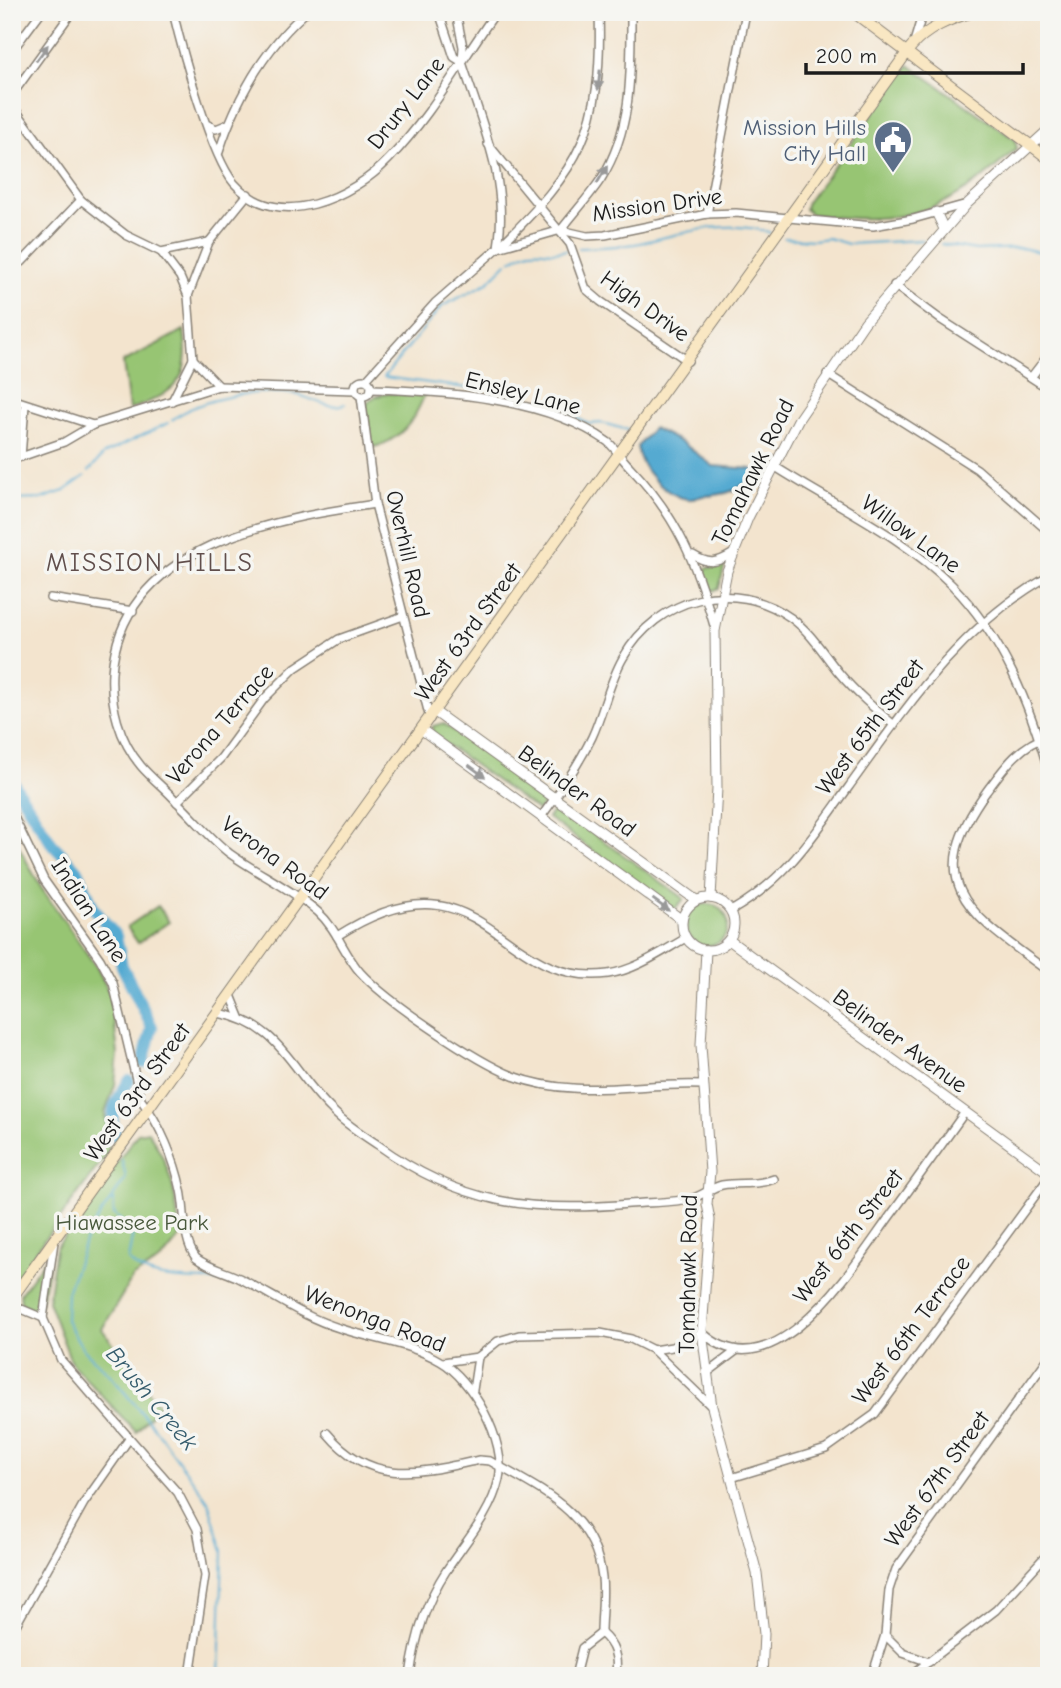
<svg xmlns="http://www.w3.org/2000/svg" width="1061" height="1688" font-family="'Comic Neue',sans-serif">
<style>
.green{fill:#97c573;stroke:#5a7048;stroke-width:2}
.water{fill:#54aad1;stroke:#386376;stroke-width:2}
.lines{fill:none;stroke-linecap:round;stroke-linejoin:round}
.stream{stroke:#54aad1;stroke-width:2}
.river{stroke:#54aad1;stroke-width:12}
.minor-casing{stroke:#888075;stroke-width:10}
.tertiary-casing{stroke:#888075;stroke-width:11}
.secondary-casing{stroke:#888075;stroke-width:12}
.minor{stroke:#fff;stroke-width:7}
.tertiary{stroke:#fff;stroke-width:9}
.secondary{stroke:#f9e7c3;stroke-width:10}
.oneway{fill:#999}
.labels{text-anchor:middle;dominant-baseline:central;stroke-width:7;stroke-linejoin:round;paint-order:stroke}
.street-label{font-size:23px;fill:#1c1c1c;stroke:#f6f6f2}
.service-label{font-size:23px;fill:#4e5e75;stroke:#f6f6f2;text-anchor:end}
.park-label{font-size:23px;fill:#47573a;stroke:#f6f6f2}
.water-label{font-size:24px;font-style:italic;fill:#355c6d;stroke:#f6f6f2}
.quarter-label{font-size:26px;letter-spacing:2px;fill:#614f4c;stroke:#f6f6f2}
</style>
<rect width="100%" height="100%" fill="#f6f6f2"/>
<filter id="ink" filterUnits="userSpaceOnUse"><feTurbulence type="fractalNoise" baseFrequency=".0143" numOctaves="2"/><feDisplacementMap in="SourceGraphic" scale="14" xChannelSelector="R" yChannelSelector="G"/><feConvolveMatrix kernelMatrix="1 2 1 2 8 2 1 2 1" color-interpolation-filters="sRGB"/></filter>
<filter id="wash" filterUnits="userSpaceOnUse"><feTurbulence type="fractalNoise" baseFrequency=".00686" numOctaves="4" result="noise"/><feDisplacementMap in="SourceGraphic" scale="28" xChannelSelector="R" yChannelSelector="G"/><feGaussianBlur stdDeviation="1.57" result="paint"/><feColorMatrix in="noise" values="0 0 0 0 0 0 0 0 0 0 0 0 0 0 0 0 0 1.4 0 .05"/><feComposite in="paint" operator="in"/></filter>
<g filter="url(#wash)">
<rect width="100%" height="100%" fill="#f3e4ce"/>
<g class="green">
<path d="M909 65 1014 139 1017 148C948 213 904 227 811 214L805 209 806 204Z"/>
<path d="M184 330C192 382 174 393 129 410L123 362Z"/>
<path d="M413 393 425 394C414 422 400 441 371 448L366 404C378 390 395 394 413 393Z"/>
<path d="M722 565 724 568 719 588 713 591 709 589 703 569Z"/>
<path d="M443 723 544 796 546 800 538 811 432 734 433 726Z"/>
<path d="M556 807 681 896 684 899 674 910 548 818Z"/>
<path d="M12 834 40 886 97 968 111 996 118 1054 115 1085 105 1113 109 1151 12 1284Z"/>
<circle cx="707" cy="925" r="21"/>
<path d="M158 906 169 922 138 943 127 927Z"/>
<path d="M148 1131C173 1170 175 1192 180 1237L162 1259 133 1277 102 1329 159 1406 136 1432 72 1364 48 1301 56 1248 138 1133Z"/>
<path d="M44 1261 49 1265 40 1306 33 1309 21 1303 20 1294Z"/>
</g>
<path class="water" d="M653 428 683 443 713 466 752 469 756 472C741 491 726 495 703 496 698 497 692 500 687 499 664 495 639 468 637 447Z"/>
<g class="lines">
<g class="stream">
<path d="M784 238 813 240 828 238 848 244 923 240"/>
<path d="M941 244 976 250 1022 248 1049 254"/>
<path d="M579 248C598 247 616 247 635 244 678 235 727 217 770 233"/>
<path d="M511 261C538 241 544 257 567 250"/>
<path d="M384 377 467 388 491 385 519 397 555 407 589 424 602 423 628 430"/>
<path d="M384 377 441 307 487 283 507 263"/>
<path d="M172 420C201 397 261 388 298 395 314 399 329 410 345 404"/>
<path d="M89 471 104 454 168 423"/>
<path d="M12 500 41 499 64 491 85 476"/>
<path d="M122 1160 126 1178 88 1233 67 1293 66 1320 83 1349 110 1375 156 1430 208 1501 223 1551 219 1676"/>
<path d="M114 1199V1214L133 1232 128 1260C149 1283 188 1278 218 1281"/>
</g>
<g class="river">
<path d="M12 781 52 844 79 872 94 909 116 936 122 966 152 1027 143 1063"/>
<path d="M118 1140C106 1116 116 1101 129 1081"/>
</g>
</g>
</g>
<g filter="url(#ink)">
<g class="lines">
<defs>
<g id="minor">
<path d="M173 12C182 50 211 156 234 183 278 233 353 197 389 159 431 116 461 61 496 12"/>
<path d="M439 12 454 57 462 62"/>
<path d="M456 12 463 47 462 62C482 124 509 182 498 247"/>
<path d="M914 42 923 12"/>
<path d="M12 51 41 12"/>
<path d="M12 95 72 12"/>
<path d="M12 105 81 200 126 235 161 252 209 242"/>
<path d="M208 125 216 129 228 124"/>
<path d="M488 144 570 244 586 289 600 301 688 361"/>
<path d="M219 152C236 99 264 49 306 12"/>
<path d="M707 214 746 12"/>
<path d="M561 230C574 213 589 197 601 179 633 128 631 71 631 12"/>
<path d="M498 248C581 167 603 130 599 12"/>
<path d="M161 252 180 277 188 296"/>
<path d="M12 259 22 262 81 200"/>
<path d="M894 285 940 319 1049 389"/>
<path d="M827 374 977 469 1049 532"/>
<path d="M1032 376 1049 354"/>
<circle cx="363" cy="388" r="8"/>
<path d="M366 380 435 303 498 248 561 230 587 236 605 235 707 214 736 213 873 226 913 219 967 204"/>
<path d="M219 386 193 359 188 296 209 242 248 194"/>
<path d="M371 389C444 391 547 398 608 442 616 449 622 459 629 466 678 517 696 563 715 629"/>
<path d="M361 396 375 504 430 719"/>
<path d="M12 399 93 425 219 386 355 390"/>
<path d="M172 401 193 359"/>
<path d="M21 457 25 405"/>
<path d="M12 460 64 442 93 425"/>
<path d="M774 466C833 504 902 535 952 585 1003 637 1030 705 1049 773"/>
<path d="M375 504C276 519 122 544 112 672 110 705 119 740 141 766 152 779 166 789 177 802 195 819 210 838 229 853 258 874 291 888 318 912 337 929 344 954 360 972 387 1002 476 1061 513 1076 576 1100 639 1082 703 1085"/>
<path d="M693 555C709 565 717 563 732 554"/>
<path d="M50 598 133 611"/>
<path d="M1049 736C1020 744 1003 769 986 792 918 886 973 916 1049 972"/>
<path d="M177 802 221 758 264 699 295 668 339 639 403 616"/>
<path d="M12 813 44 880 100 959 113 983 141 1100C160 1123 175 1161 181 1190 186 1213 182 1239 196 1258 209 1268 224 1271 239 1278 273 1295 303 1317 339 1328 371 1339 410 1343 440 1361 472 1379 507 1441 499 1479 491 1514 465 1542 446 1571 425 1603 415 1638 410 1676"/>
<path d="M541 817C560 791 578 766 592 737 604 711 609 682 623 658 657 597 734 577 791 618 812 633 824 655 840 674 856 693 875 709 894 725"/>
<path d="M731 911C786 879 812 838 848 788 906 708 960 626 1049 576"/>
<path d="M337 936C484 842 497 989 608 974 636 970 661 952 686 938"/>
<path d="M231 995 240 1017"/>
<path d="M218 1013C281 1024 291 1071 332 1110 345 1124 362 1134 378 1145 460 1204 531 1213 629 1204 650 1202 674 1203 693 1198 703 1195 712 1187 722 1185 741 1182 756 1186 774 1179"/>
<path d="M54 1242 43 1318 61 1360 178 1493 197 1529 205 1576 190 1676"/>
<path d="M12 1305 43 1318"/>
<path d="M653 1350 712 1407"/>
<path d="M443 1362 478 1357"/>
<path d="M707 1373 736 1351"/>
<path d="M473 1390 478 1357 498 1341 519 1335 600 1333 631 1339 653 1350 672 1347 702 1332C773 1399 855 1264 890 1216 915 1182 940 1147 965 1112"/>
<path d="M327 1433C372 1487 419 1473 479 1460L490 1461C540 1490 595 1512 602 1578 604 1595 601 1615 601 1633"/>
<path d="M731 1478 826 1449 875 1414 1049 1177"/>
<path d="M12 1632 84 1503 129 1439"/>
<path d="M601 1633C615 1645 618 1657 616 1676"/>
<path d="M929 1662 903 1653 885 1635 889 1590 896 1569 1049 1357"/>
<path d="M575 1676 582 1648 601 1633"/>
<path d="M872 1676 885 1635"/>
<path d="M910 1676 996 1610 1049 1552"/>
</g>
<g id="tertiary">
<path d="M936 212 944 229"/>
<path d="M435 712 696 900"/>
<path d="M422 730 682 920"/>
<circle cx="708" cy="924" r="26"/>
<path d="M711 898 717 788 715 631 727 571 748 518 798 420 865 322 967 204 1049 129"/>
<path d="M729 940 1049 1173"/>
<path d="M706 950 701 1045 710 1172 707 1204 710 1220 702 1332 712 1407 757 1573 764 1634 762 1676"/>
</g>
<g id="secondary">
<path d="M853 12 1049 159"/>
<path d="M12 1298 911 47C927 28 950 19 973 12"/>
</g>
</defs>
<use href="#minor" class="minor-casing"/>
<use href="#tertiary" class="tertiary-casing"/>
<use href="#secondary" class="secondary-casing"/>
<use href="#minor" class="minor"/>
<use href="#tertiary" class="tertiary"/>
<use href="#secondary" class="secondary"/>
</g>
<defs><path id="oneway-solid" d="M-6-.8H1V-3.2L6.5 0L1 3.2V.8H-6Z" transform="scale(1.75)"/></defs>
<g class="oneway">
<use href="#oneway-solid" transform="translate(42 53) rotate(-54)"/>
<use href="#oneway-solid" transform="translate(599 80) rotate(96)"/>
<use href="#oneway-solid" transform="translate(602 175) rotate(-59)"/>
<use href="#oneway-solid" transform="translate(477 771) rotate(36)"/>
<use href="#oneway-solid" transform="translate(661 905) rotate(36)"/>
</g>
</g>
<defs>
<symbol id="civic-pin" viewBox="-11 -11 22 30"><path d="M0 17L-7.5 6A9.5 9.5 0 1 1 7.5 6Z" fill="#5c6f8a" stroke="#f6f6f2"/><path d="M-.6-6.5H3V-4.5H.6V-3L4-1V1h2V6H-6V1h2V-1L-.6-3ZM-1.2 2.5V6h2.4V2.5Z" fill="#fff"/></symbol>
</defs>
<g fill-rule="evenodd">
<use href="#civic-pin" x="871" y="118" width="44" height="60"/>
</g>
<g class="labels">
<g class="street-label">
<text transform="translate(406 103) rotate(-52)">Drury Lane</text>
<text transform="translate(657 205) rotate(-8)">Mission Drive</text>
<text transform="translate(645 306) rotate(36)">High Drive</text>
<text transform="translate(523 393) rotate(14)">Ensley Lane</text>
<text transform="translate(753 472) rotate(-64)">Tomahawk Road</text>
<text transform="translate(911 534) rotate(36)">Willow Lane</text>
<text transform="translate(408 554) rotate(77)">Overhill Road</text>
<text transform="translate(468 632) rotate(-54)">West 63rd Street</text>
<text transform="translate(220 724) rotate(-49)">Verona Terrace</text>
<text transform="translate(870 727) rotate(-53)">West 65th Street</text>
<text transform="translate(577 791) rotate(36)">Belinder Road</text>
<text transform="translate(275 858) rotate(36)">Verona Road</text>
<text transform="translate(89 910) rotate(57)">Indian Lane</text>
<text transform="translate(900 1041) rotate(36)">Belinder Avenue</text>
<text transform="translate(137 1092) rotate(-54)">West 63rd Street</text>
<text transform="translate(848 1236) rotate(-52)">West 66th Street</text>
<text transform="translate(688 1274) rotate(-89)">Tomahawk Road</text>
<text transform="translate(375 1319) rotate(21)">Wenonga Road</text>
<text transform="translate(911 1330) rotate(-53)">West 66th Terrace</text>
<text transform="translate(937 1479) rotate(-54)">West 67th Street</text>
</g>
<g class="service-label">
<text x="866" y="127">Mission Hills<tspan x="866" dy="26">City Hall</tspan></text>
</g>
<g class="park-label">
<text x="132" y="1222">Hiawassee Park</text>
</g>
<g class="water-label">
<text transform="translate(152 1398) rotate(50)">Brush Creek</text>
</g>
<g class="quarter-label">
<text x="150" y="563">MISSION HILLS</text>
</g>
</g>
<rect width="1061" height="1688" fill="none" stroke="#f6f6f2" stroke-width="42"/>
<path d="M806 63v10h217v-10" fill="none" stroke="#1c1c1c" stroke-width="3.5"/>
<text x="816" y="63" font-size="21" fill="#1c1c1c" stroke="#f6f6f2" stroke-width="5" paint-order="stroke">200 m</text>
</svg>
